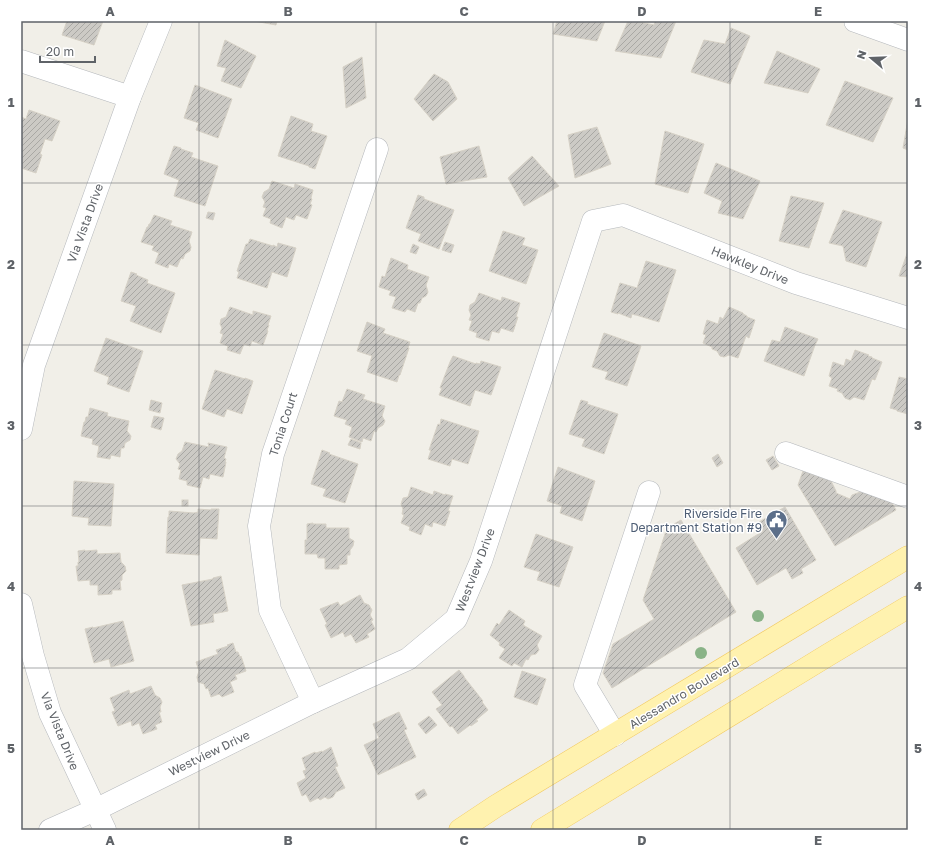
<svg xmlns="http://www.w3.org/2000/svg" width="929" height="851" font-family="'Golos Text',sans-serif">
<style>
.building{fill:url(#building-hatch);stroke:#d6d1c6}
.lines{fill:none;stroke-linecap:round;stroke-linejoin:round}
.minor-casing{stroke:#b5b8bc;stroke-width:23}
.major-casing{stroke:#f2c960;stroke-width:23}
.minor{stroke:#fff;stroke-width:22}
.major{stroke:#fff2af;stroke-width:22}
.tree{fill:#89b387}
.grid{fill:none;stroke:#5f6368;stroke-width:1;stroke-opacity:0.55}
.labels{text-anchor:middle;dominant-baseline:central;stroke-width:3;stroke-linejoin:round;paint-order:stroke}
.street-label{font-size:12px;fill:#5f6368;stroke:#fff}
.service-label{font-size:12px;fill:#4e5e75;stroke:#fff;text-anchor:end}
.neatline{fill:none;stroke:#5f6368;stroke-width:1.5}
.grid-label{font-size:13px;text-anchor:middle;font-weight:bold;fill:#5f6368}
</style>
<defs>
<pattern id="building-hatch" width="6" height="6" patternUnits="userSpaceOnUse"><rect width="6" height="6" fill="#cccac5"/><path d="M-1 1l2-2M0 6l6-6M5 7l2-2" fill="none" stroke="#a9a8a4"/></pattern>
</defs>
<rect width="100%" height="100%" fill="#f1efe8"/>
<g class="building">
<path d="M67 21H103L94 45 62 35Z"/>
<path d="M254 21H277L276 25Z"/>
<path d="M557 21H605L597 41 553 34Z"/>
<path d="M628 21H635L654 25 655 21H676L661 58 615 51Z"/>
<path d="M731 28 750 36 730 84 691 72 704 40 725 44Z"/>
<path d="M225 40 256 56 241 88 221 81 226 68 217 66Z"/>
<path d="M777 51 820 69 808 93 764 83Z"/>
<path d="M362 57 366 98 346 108 343 67Z"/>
<path d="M434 74 448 82 457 99 433 121 414 99Z"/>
<path d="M845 81 893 98 873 142 826 125Z"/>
<path d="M195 85 232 99 218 138 196 130 199 123 184 118Z"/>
<path d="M29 110 60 121 52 141 45 139 40 154 42 155 36 173 21 168V117L26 119Z"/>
<path d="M291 116 313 124 311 131 327 136 315 169 309 167V166L278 156Z"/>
<path d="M908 119V150L903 148Z"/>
<path d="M597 127 611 164 575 178 568 135Z"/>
<path d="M665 131 704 144 688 193 655 184Z"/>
<path d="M174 146 181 148V149L193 153 191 157 218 166 205 206 174 196 179 180 164 174Z"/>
<path d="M479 146 487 177 446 184 440 157Z"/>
<path d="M532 156 559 186 524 206 508 178Z"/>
<path d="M716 163 760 181 743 219 718 213 722 201 704 193Z"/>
<path d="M272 181 294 188 295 184 313 190 311 198 312 199 310 204 312 205 307 219 296 215 294 220 286 217 282 228 270 223 271 219 263 216 266 208 263 207 265 202 262 197 264 192 269 189Z"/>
<path d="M418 195 424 197V199L454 210 439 249 418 241 421 234 406 228Z"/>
<path d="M791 196 824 203 809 248 779 241Z"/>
<path d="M843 210 882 222 866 267 846 261 843 246 829 243Z"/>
<path d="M208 212 215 213 213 220 206 218Z"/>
<path d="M154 215 172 221 170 225 192 232 189 241 191 247 190 251 185 254 183 259 181 258 177 267 169 264 168 268 155 263 159 253 152 250 154 246 141 242 147 227H148L149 224H150Z"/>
<path d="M503 231 525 238 522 245 538 250 526 284 489 271Z"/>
<path d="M250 239 273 246V245L277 247 278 243 296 248 287 277 272 272 267 288 237 278 239 272 237 271 246 244H248Z"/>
<path d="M445 242 454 245 451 253 442 250Z"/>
<path d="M413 244 419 247 416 254 410 252Z"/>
<path d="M908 251V277L899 276Z"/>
<path d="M391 258 408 265 407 269 429 277 426 285 428 292 426 296 422 298 420 303H418L415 312 407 309 405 312 392 308 396 297 389 295 391 291 379 287 382 276 385 277Z"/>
<path d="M646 261 676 270 659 322 636 315H635L632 314 631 318 618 313V314L611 312 620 283 637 288Z"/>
<path d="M131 272 137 274 136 275 148 280 147 283 175 293 161 333 130 321 136 306 121 301Z"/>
<path d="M479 293 501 301 502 297 520 303 516 317H518L513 332 501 328 499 333 492 331 489 341 476 337 477 333 469 330 472 321 469 320 471 315 469 310 470 305 475 302Z"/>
<path d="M230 307 253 315V311L271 316 268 325H269L267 330 268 331 263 345 252 341 250 346 244 344 240 354 227 350 228 346 220 343 223 334 220 333 222 328 220 324 221 319 226 317Z"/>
<path d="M729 307 743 313V314L747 316V317L755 320 749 338 746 336 738 358 729 355 724 357 720 356 717 351 712 349V347L703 343 706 335 703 334 707 320 718 324 720 317 723 319Z"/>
<path d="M367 322 385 329 383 333 410 342 408 348H409L400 375H399L397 382 367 372 372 356 357 351Z"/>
<path d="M785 327 818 339 815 345 804 376 764 361 772 340 780 342Z"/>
<path d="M604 333 641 346 627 386 605 379 608 372 592 367Z"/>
<path d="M106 338 143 351 129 392 107 384 109 377 94 371Z"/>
<path d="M855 350 869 355 868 356 872 357V358L882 362 875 380 872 379 864 400 854 397 850 400 845 398 842 393 837 391 838 389 829 386 832 378 829 376 833 362 844 366 846 359 851 361Z"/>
<path d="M453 356 476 364V363L480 364 481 361 501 367 491 395 475 390 470 406 439 395 442 388H440L450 362Z"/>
<path d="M215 370 245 379V378L253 381 242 414 227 409 224 417 202 409Z"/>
<path d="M899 377 908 379V414L897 411V410L890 408Z"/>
<path d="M347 389 365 395 363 399 385 406 382 416 385 421 383 425 378 428 376 432 374 431 371 441 363 438 362 442 349 437 352 427 345 424 347 420 334 416 339 401 342 402Z"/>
<path d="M151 400 162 403 160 413 149 410Z"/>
<path d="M581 400 588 402 587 404 618 414 604 454 582 446 585 439 569 434Z"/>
<path d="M90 408 108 413 107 416 129 421 127 431 131 436 130 440 125 443 124 448H121L120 457 111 455 110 459 97 457 99 446 92 444 93 439 81 436 84 422H85L86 417H88Z"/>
<path d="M154 416 164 418 161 430 151 427Z"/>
<path d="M441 419 472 429 479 431 468 464 452 459 450 466 428 459 431 450H429L438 424 440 425Z"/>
<path d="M351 439 361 443 360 449 348 445Z"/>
<path d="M185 442 209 447 208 443 227 447 224 458 226 459 225 462H226L223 477 210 474 209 479 203 477 200 488 187 485V481L179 479 181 470 178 469 180 464 176 459 178 454 182 451Z"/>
<path d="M322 450 330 453 329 454 358 464 345 503 323 496 326 489 311 484Z"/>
<path d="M718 454 723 463 717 467 712 458Z"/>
<path d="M773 456 779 466 772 470 766 460Z"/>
<path d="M558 467 595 481 582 521 560 513 562 506 547 501Z"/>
<path d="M803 471 831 481 836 491V493L850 499 852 495 863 491 891 501 896 510 835 546 798 485Z"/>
<path d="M74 481 114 484 111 526 88 525 89 518 72 516Z"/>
<path d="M411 487 433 495 434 491 445 495V494L453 496 448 511H450L445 526 433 522 432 527 425 524 421 535 409 530 410 527 401 523 404 515 402 514 403 509 401 504 403 498 408 497Z"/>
<rect x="182" y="500" width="6" height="6"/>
<path d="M785 507 816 560 801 569 803 573 792 579 786 568 757 585 736 548 763 531 759 522Z"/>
<path d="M198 509 211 510V509H219L217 539 200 538 199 555 166 553 168 517H169V511L194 513 198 512Z"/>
<path d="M681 520 736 612 612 688 603 673 613 644 654 619 643 600 667 528Z"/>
<path d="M313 523V524H326V528H349V538L354 541 353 546 350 550V555H347V564L339 565V569H325V558H318L317 554H305V540H307V524Z"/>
<path d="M536 534 573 547 559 587 537 580 540 572 524 567Z"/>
<path d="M85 550V551L97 550V554L120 553 121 562 125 566 126 571 122 575V580L120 581 121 590H112V594L98 595V585H90V580L78 581 76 566H78V562H79L78 551Z"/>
<path d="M221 576 228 611 213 614 214 622 191 626 182 585 213 579V578Z"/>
<path d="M360 595 364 603 369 605 372 610 370 615 373 620 371 621 375 629 367 634 369 637 356 643 351 634 345 637 343 632 331 638 325 625 327 624 320 609 338 602 340 606Z"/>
<path d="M509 610 525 621 523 625 542 636 537 645 539 650 536 654 531 655 528 660 526 659 522 667 514 663 512 666 499 658 505 649 499 645 500 643 490 635 497 623 499 625Z"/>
<path d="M123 621 134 661 111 667 109 659 94 663 85 629 93 627V628Z"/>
<path d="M233 643 236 652H238L240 657 241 656 246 671 235 675 237 679 230 682 234 692 222 697 219 694 211 697 208 688 206 689 204 684 198 682 197 677 199 671 196 662 218 654 216 650 228 646 227 645Z"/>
<path d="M459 670 464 676V677L483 701 482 702 488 710 476 720 478 721 471 726 470 725 458 734 452 726 450 727 436 709 442 705 432 692Z"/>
<path d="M522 671 546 679 537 705 514 697Z"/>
<path d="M151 686 155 695 160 698 162 702 160 707 161 712H159L162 722 155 725 157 729 143 734 139 723 132 726 131 721 118 726 112 712 115 711 110 698 129 690 130 694Z"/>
<path d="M399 712 407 729 404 730 416 757 378 775 364 745 379 738 373 724Z"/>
<path d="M429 716 437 725 426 734 418 724Z"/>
<path d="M331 747 338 766 335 767 345 788 336 792 333 797 328 799 325 797 320 800 318 798 310 802 306 794 302 796 297 783 306 778 303 771 306 770 302 758 315 752 316 753 322 751V752Z"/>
<path d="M424 789 427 795 418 800 415 794Z"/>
</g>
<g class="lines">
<defs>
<g id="minor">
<path d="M855 21 908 40"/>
<path d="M21 61 130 97"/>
<path d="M21 429 34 365 130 97 161 21"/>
<path d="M786 453 908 497"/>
<path d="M21 604 33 656 50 713 105 830"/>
<path d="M313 702 270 610 259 526 273 454 377 149"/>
<path d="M615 735 585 685 649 492"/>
<path d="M50 830 95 810 313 702 408 659 456 619 481 561 593 221 623 215 796 283 908 318"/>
</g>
<g id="major">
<path d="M460 830 496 806 908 557"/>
<path d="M542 830 828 655 908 607"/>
</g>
</defs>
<use href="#minor" class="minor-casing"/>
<use href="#major" class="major-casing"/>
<use href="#minor" class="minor"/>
<use href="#major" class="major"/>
</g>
<g class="tree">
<circle cx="758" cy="616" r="6"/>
<circle cx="701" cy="653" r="6"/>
</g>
<path class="grid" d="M199 21V830M376 21V830M553 21V830M730 21V830M21 183H908M21 345H908M21 506H908M21 668H908"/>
<defs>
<symbol id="civic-pin" viewBox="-11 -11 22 30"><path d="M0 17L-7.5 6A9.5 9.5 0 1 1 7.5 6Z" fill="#5c6f8a" stroke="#fff"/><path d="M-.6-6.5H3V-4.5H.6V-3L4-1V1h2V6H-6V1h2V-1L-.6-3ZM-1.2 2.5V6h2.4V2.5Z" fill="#fff"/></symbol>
</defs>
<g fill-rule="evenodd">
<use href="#civic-pin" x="764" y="508" width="25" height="34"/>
</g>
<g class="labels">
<g class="street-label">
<text transform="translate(85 223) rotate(-70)">Via Vista Drive</text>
<text transform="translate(750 265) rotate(22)">Hawkley Drive</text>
<text transform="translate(283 424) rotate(-72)">Tonia Court</text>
<text transform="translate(475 570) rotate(-69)">Westview Drive</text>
<text transform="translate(684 693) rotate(-31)">Alessandro Boulevard</text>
<text transform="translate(60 731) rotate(68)">Via Vista Drive</text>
<text transform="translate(209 753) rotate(-26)">Westview Drive</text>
</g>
<g class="service-label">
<text x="762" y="513">Riverside Fire<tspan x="762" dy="14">Department Station #9</tspan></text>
</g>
</g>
<rect width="929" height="851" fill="none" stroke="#ffffff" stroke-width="44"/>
<g transform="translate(871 58) rotate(289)" stroke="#ffffff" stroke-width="3" paint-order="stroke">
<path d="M0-3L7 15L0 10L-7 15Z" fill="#5f6368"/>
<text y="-6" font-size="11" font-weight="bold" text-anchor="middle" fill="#5f6368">N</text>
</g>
<path d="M40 56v6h55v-6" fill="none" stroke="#5f6368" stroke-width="2"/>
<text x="46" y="56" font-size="12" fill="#5f6368" stroke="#ffffff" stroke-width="3" paint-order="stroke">20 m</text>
<rect x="22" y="22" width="885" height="807" class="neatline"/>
<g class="grid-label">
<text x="110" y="16">A</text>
<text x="288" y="16">B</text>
<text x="464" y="16">C</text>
<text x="642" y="16">D</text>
<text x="818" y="16">E</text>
<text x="11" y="107">1</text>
<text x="918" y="107">1</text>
<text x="11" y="269">2</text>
<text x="918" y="269">2</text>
<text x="11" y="430">3</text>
<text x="918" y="430">3</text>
<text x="11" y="591">4</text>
<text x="918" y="591">4</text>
<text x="11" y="753">5</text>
<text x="918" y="753">5</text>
<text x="110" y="845">A</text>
<text x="288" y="845">B</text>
<text x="464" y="845">C</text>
<text x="642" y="845">D</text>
<text x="818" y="845">E</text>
</g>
</svg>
